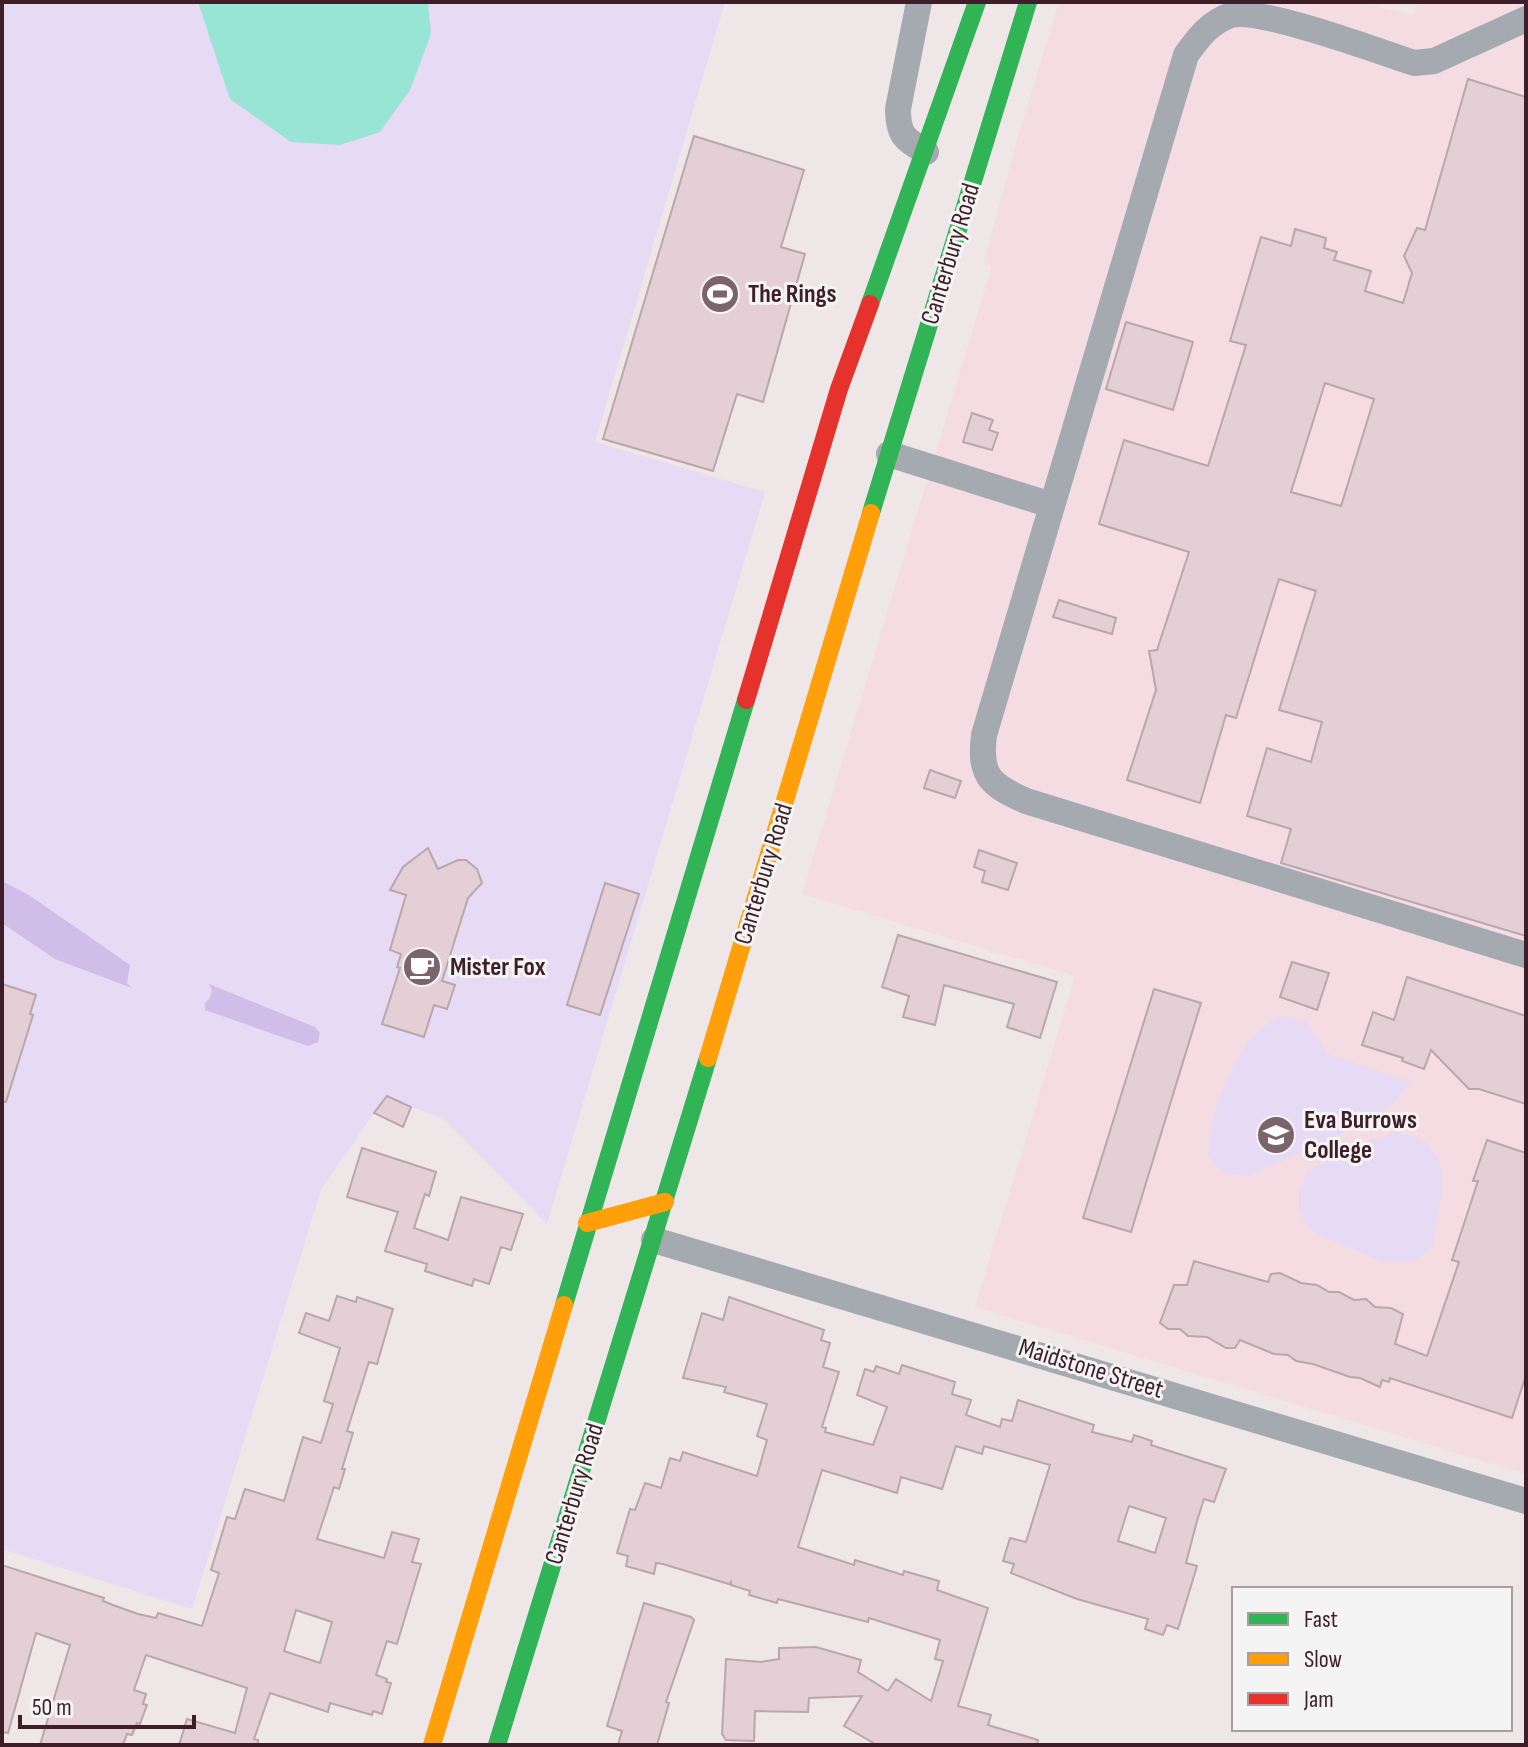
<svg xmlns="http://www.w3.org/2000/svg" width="1528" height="1747" font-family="'Sofia Sans Condensed',sans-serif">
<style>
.built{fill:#f4dce2}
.green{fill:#e6daf4}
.forest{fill:#d0bee8}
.water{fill:#98e4d5}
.building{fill:#e3cfd5;stroke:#b9a7ad;stroke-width:2;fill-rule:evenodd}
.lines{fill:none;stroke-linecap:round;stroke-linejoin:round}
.street{stroke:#a5aab1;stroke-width:26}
.fast{stroke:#30b455;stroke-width:18}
.slow{stroke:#ff9f0a;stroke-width:18}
.jam{stroke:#e5322d;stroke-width:18}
.labels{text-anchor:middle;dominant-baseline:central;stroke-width:6;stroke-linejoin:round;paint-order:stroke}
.street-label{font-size:26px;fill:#3d1e29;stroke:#f4f4f4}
.poi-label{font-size:26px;font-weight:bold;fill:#3d1e29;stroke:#f4f4f4;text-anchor:start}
</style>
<rect width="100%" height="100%" fill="#efe6e8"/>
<path class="built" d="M1059 2H1363L1412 15 1418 2H1526V1474L975 1307 1075 976 802 894 992 266 984 262 1017 140Z"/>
<g class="green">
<path d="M2 2H725L595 442 765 492 547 1224 444 1119 385 1097 321 1190 192 1609 2 1549Z"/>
<path d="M1279 1015 1306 1022 1328 1054 1411 1082 1393 1104 1359 1126 1249 1176 1224 1173 1208 1157C1211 1113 1224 1075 1250 1040 1258 1030 1270 1023 1279 1015Z"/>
<path d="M1393 1132C1404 1134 1420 1136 1428 1145 1454 1169 1436 1218 1432 1247L1413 1262H1384L1319 1235 1305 1224 1299 1208V1191L1308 1171 1371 1139 1382 1138Z"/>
</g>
<g class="forest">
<path d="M2 881 29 895 130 965 127 983 132 988 55 959 2 923Z"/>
<path d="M209 984 315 1027 320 1033 318 1042 308 1046 205 1010V1003L210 998 212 990Z"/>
</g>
<path class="water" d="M198 2H428L431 34 410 90 380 132 340 145 291 142 230 99Z"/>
<g class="building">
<path d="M1468 79 1526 97V936L1281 863 1291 829 1247 816 1267 748 1311 762 1322 722 1279 710 1316 591 1279 579 1236 718 1226 715 1200 803 1127 780 1156 690 1149 651 1157 650 1189 552 1099 524 1124 440 1208 466 1246 345 1230 341 1261 237 1291 246 1295 229 1326 238 1324 248 1337 252 1334 260 1371 271 1365 291 1403 303 1412 273 1404 256 1417 228 1425 230ZM1325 383 1374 399 1341 506 1291 492Z"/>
<path d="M694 136 804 170 781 247 805 254 763 402 737 394 713 471 603 439Z"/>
<path d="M1126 322 1193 342 1173 410 1106 389Z"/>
<path d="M972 413 993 420 989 430 998 433 992 450 963 442Z"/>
<path d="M1059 600 1116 618 1112 634 1053 617Z"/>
<path d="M930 770 961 781 955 798 924 788Z"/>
<path d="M428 848 438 869 458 860H466L477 869 482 883 468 898 442 981 455 985 447 1009 434 1005 424 1037 382 1024 400 968 397 967 401 954 390 950 406 895 390 890 403 867Z"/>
<path d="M979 850 1017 863 1008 890 982 882 985 871 974 867Z"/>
<path d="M605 883 639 894 600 1015 567 1005Z"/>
<path d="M898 935 1057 982 1040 1038 1007 1027 1014 1004 944 985 935 1025 903 1017 909 996 882 987Z"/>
<path d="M1292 962 1329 973 1317 1010 1280 997Z"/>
<path d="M1407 977 1526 1016V1104L1479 1089H1469L1431 1050 1424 1069 1402 1061 1403 1058 1362 1045 1373 1012 1394 1020Z"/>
<path d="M2 984 36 995 30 1014 33 1015 6 1102 2 1101Z"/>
<path d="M1154 989 1201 1003 1131 1232 1083 1218Z"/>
<path d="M387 1096 411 1107 403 1127 374 1113Z"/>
<path d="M1487 1140 1526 1153V1375L1512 1418 1390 1378 1389 1382 1382 1380 1380 1387 1360 1378 1350 1377 1313 1364 1296 1361 1288 1355 1274 1354 1240 1340 1235 1348H1226L1207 1337 1188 1336 1180 1329H1168L1160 1323 1174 1285H1187L1194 1261 1268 1282 1271 1274 1280 1273 1301 1283 1317 1285 1329 1292H1339L1354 1300 1366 1299 1375 1307 1391 1308 1403 1314 1395 1344 1427 1356 1459 1262 1452 1260 1478 1181H1473Z"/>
<path d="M362 1148 436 1172 429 1196 425 1194 414 1228 448 1240 461 1197 523 1214 511 1250 501 1247 489 1284 474 1279 472 1286 425 1271 427 1264 385 1251 398 1212 347 1197Z"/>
<path d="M337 1296 356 1302 357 1297 393 1309 377 1364 369 1362 347 1431 353 1433 342 1469H345L339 1489 334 1487 317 1539 384 1558 392 1532 419 1539 412 1562 421 1564 397 1644 387 1641 376 1675 387 1679 386 1682 391 1683 382 1714 373 1711 372 1715 330 1703 328 1712 270 1693 254 1739 258 1740V1745H179L187 1719 235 1733 247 1688 146 1655 134 1690 146 1694 143 1704 147 1705 140 1724 137 1723 132 1735 127 1734 123 1745H40L70 1645 36 1633 8 1733 2 1732V1565L104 1598 103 1601 113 1605 138 1614 156 1618 158 1613 202 1626 219 1573 211 1570 227 1517 235 1519 245 1489 284 1501 303 1437 321 1443 333 1404 324 1401 340 1348 299 1333 306 1313 329 1321ZM296 1610 332 1622 320 1663 284 1651Z"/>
<path d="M729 1297 824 1330 821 1340 830 1343 823 1367 839 1372 822 1427 826 1428 825 1432 873 1445 887 1407 857 1395 865 1369 874 1372 876 1366 899 1374 902 1365 955 1382 952 1394 971 1400 966 1415 1000 1427 1002 1419 1012 1421 1018 1400 1094 1425 1092 1432 1132 1442 1134 1435 1152 1441 1151 1445 1226 1469 1214 1502 1204 1499 1197 1521 1186 1563 1197 1566 1178 1629 1167 1625 1163 1635 1145 1629 1148 1619 1077 1599 1011 1573 1014 1564 1003 1561 1010 1538 1026 1542 1050 1465 984 1446 982 1454 956 1446 942 1489 901 1477 897 1493 822 1470 798 1547 854 1565 855 1560 903 1575 904 1571 939 1581 937 1590 988 1608 958 1706 991 1715 988 1725 1038 1740 1037 1745H877L844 1726 862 1696 809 1698 808 1712 755 1711 754 1741 726 1740 722 1734 726 1659 761 1662 779 1659V1648L816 1647 861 1660 858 1672 888 1691 896 1679 931 1701 943 1661 935 1659 940 1640 869 1618 868 1622 778 1599 777 1603 749 1595 750 1591 731 1585V1582L729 1584 663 1564 656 1563 654 1574 626 1566 628 1556 617 1553 630 1509 635 1510 645 1483 661 1488 670 1458 680 1461 683 1452 757 1476 767 1440 757 1436 767 1404 724 1392 726 1387 683 1378 702 1313 723 1320ZM1129 1506 1166 1518 1155 1553 1118 1541Z"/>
<path d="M644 1603 691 1617 694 1620 666 1702 669 1703 657 1745H618L622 1731 607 1726Z"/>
</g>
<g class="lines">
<g class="street">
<path d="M919 2 898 109C898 136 905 139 926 152"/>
<path d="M1526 19 1434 61 1414 63C1380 52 1260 7 1231 15 1210 22 1198 38 1186 55L984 735C979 776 990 785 1026 801L1526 955"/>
<path d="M889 454 1051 505"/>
<path d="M654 1240 1526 1501"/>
</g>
<g class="fast">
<path d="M870 304 977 2"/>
<path d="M871 513 1028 2"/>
<path d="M564 1305 746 700"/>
<path d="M497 1745 708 1058"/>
</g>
<g class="slow">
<path d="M708 1058 871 513"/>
<path d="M587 1223 665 1202"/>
<path d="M432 1745 564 1305"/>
</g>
<path class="jam" d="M746 700 839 389 870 304"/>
</g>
<defs>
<symbol id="stadium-disc" viewBox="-11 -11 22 22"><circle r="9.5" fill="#7b646c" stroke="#f4f4f4"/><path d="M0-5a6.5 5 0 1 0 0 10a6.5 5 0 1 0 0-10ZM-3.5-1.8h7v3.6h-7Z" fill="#fff"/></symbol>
<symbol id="cafe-disc" viewBox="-11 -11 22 22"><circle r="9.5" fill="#7b646c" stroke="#f4f4f4"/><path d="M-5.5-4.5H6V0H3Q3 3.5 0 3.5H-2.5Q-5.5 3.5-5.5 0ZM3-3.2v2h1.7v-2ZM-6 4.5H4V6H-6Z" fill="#fff"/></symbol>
<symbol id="university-disc" viewBox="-11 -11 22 22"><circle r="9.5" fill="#7b646c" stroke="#f4f4f4"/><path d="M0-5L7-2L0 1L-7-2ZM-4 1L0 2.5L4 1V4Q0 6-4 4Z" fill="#fff"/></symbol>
</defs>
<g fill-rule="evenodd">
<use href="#stadium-disc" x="698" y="272" width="44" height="44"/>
<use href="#cafe-disc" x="400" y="945" width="44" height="44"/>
<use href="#university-disc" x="1254" y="1113" width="44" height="44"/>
</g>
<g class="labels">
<g class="street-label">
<text transform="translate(951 254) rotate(-73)">Canterbury Road</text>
<text transform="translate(764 874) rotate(-73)">Canterbury Road</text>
<text transform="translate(1091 1369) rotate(17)">Maidstone Street</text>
<text transform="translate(575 1494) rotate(-73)">Canterbury Road</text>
</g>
<g class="poi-label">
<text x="748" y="294">The Rings</text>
<text x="450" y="967">Mister Fox</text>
<text x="1304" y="1120">Eva Burrows<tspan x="1304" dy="30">College</tspan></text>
</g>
</g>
<rect width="1528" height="1747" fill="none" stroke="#3d1e29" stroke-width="8"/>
<rect x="1232" y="1587" width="280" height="144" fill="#f4f4f4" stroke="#ab9ea3" stroke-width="2"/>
<rect x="1248" y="1613" width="40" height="12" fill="#30b455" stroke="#ab9ea3" stroke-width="2"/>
<text x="1304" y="1627" font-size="24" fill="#3d1e29">Fast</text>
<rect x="1248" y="1653" width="40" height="12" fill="#ff9f0a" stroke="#ab9ea3" stroke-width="2"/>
<text x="1304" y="1667" font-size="24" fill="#3d1e29">Slow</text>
<rect x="1248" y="1693" width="40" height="12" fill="#e5322d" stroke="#ab9ea3" stroke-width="2"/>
<text x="1304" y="1707" font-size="24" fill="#3d1e29">Jam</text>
<path d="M20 1715v12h174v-12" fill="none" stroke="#3d1e29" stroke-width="4"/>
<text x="32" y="1715" font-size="24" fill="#3d1e29" stroke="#f4f4f4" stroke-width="6" paint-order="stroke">50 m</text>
</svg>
